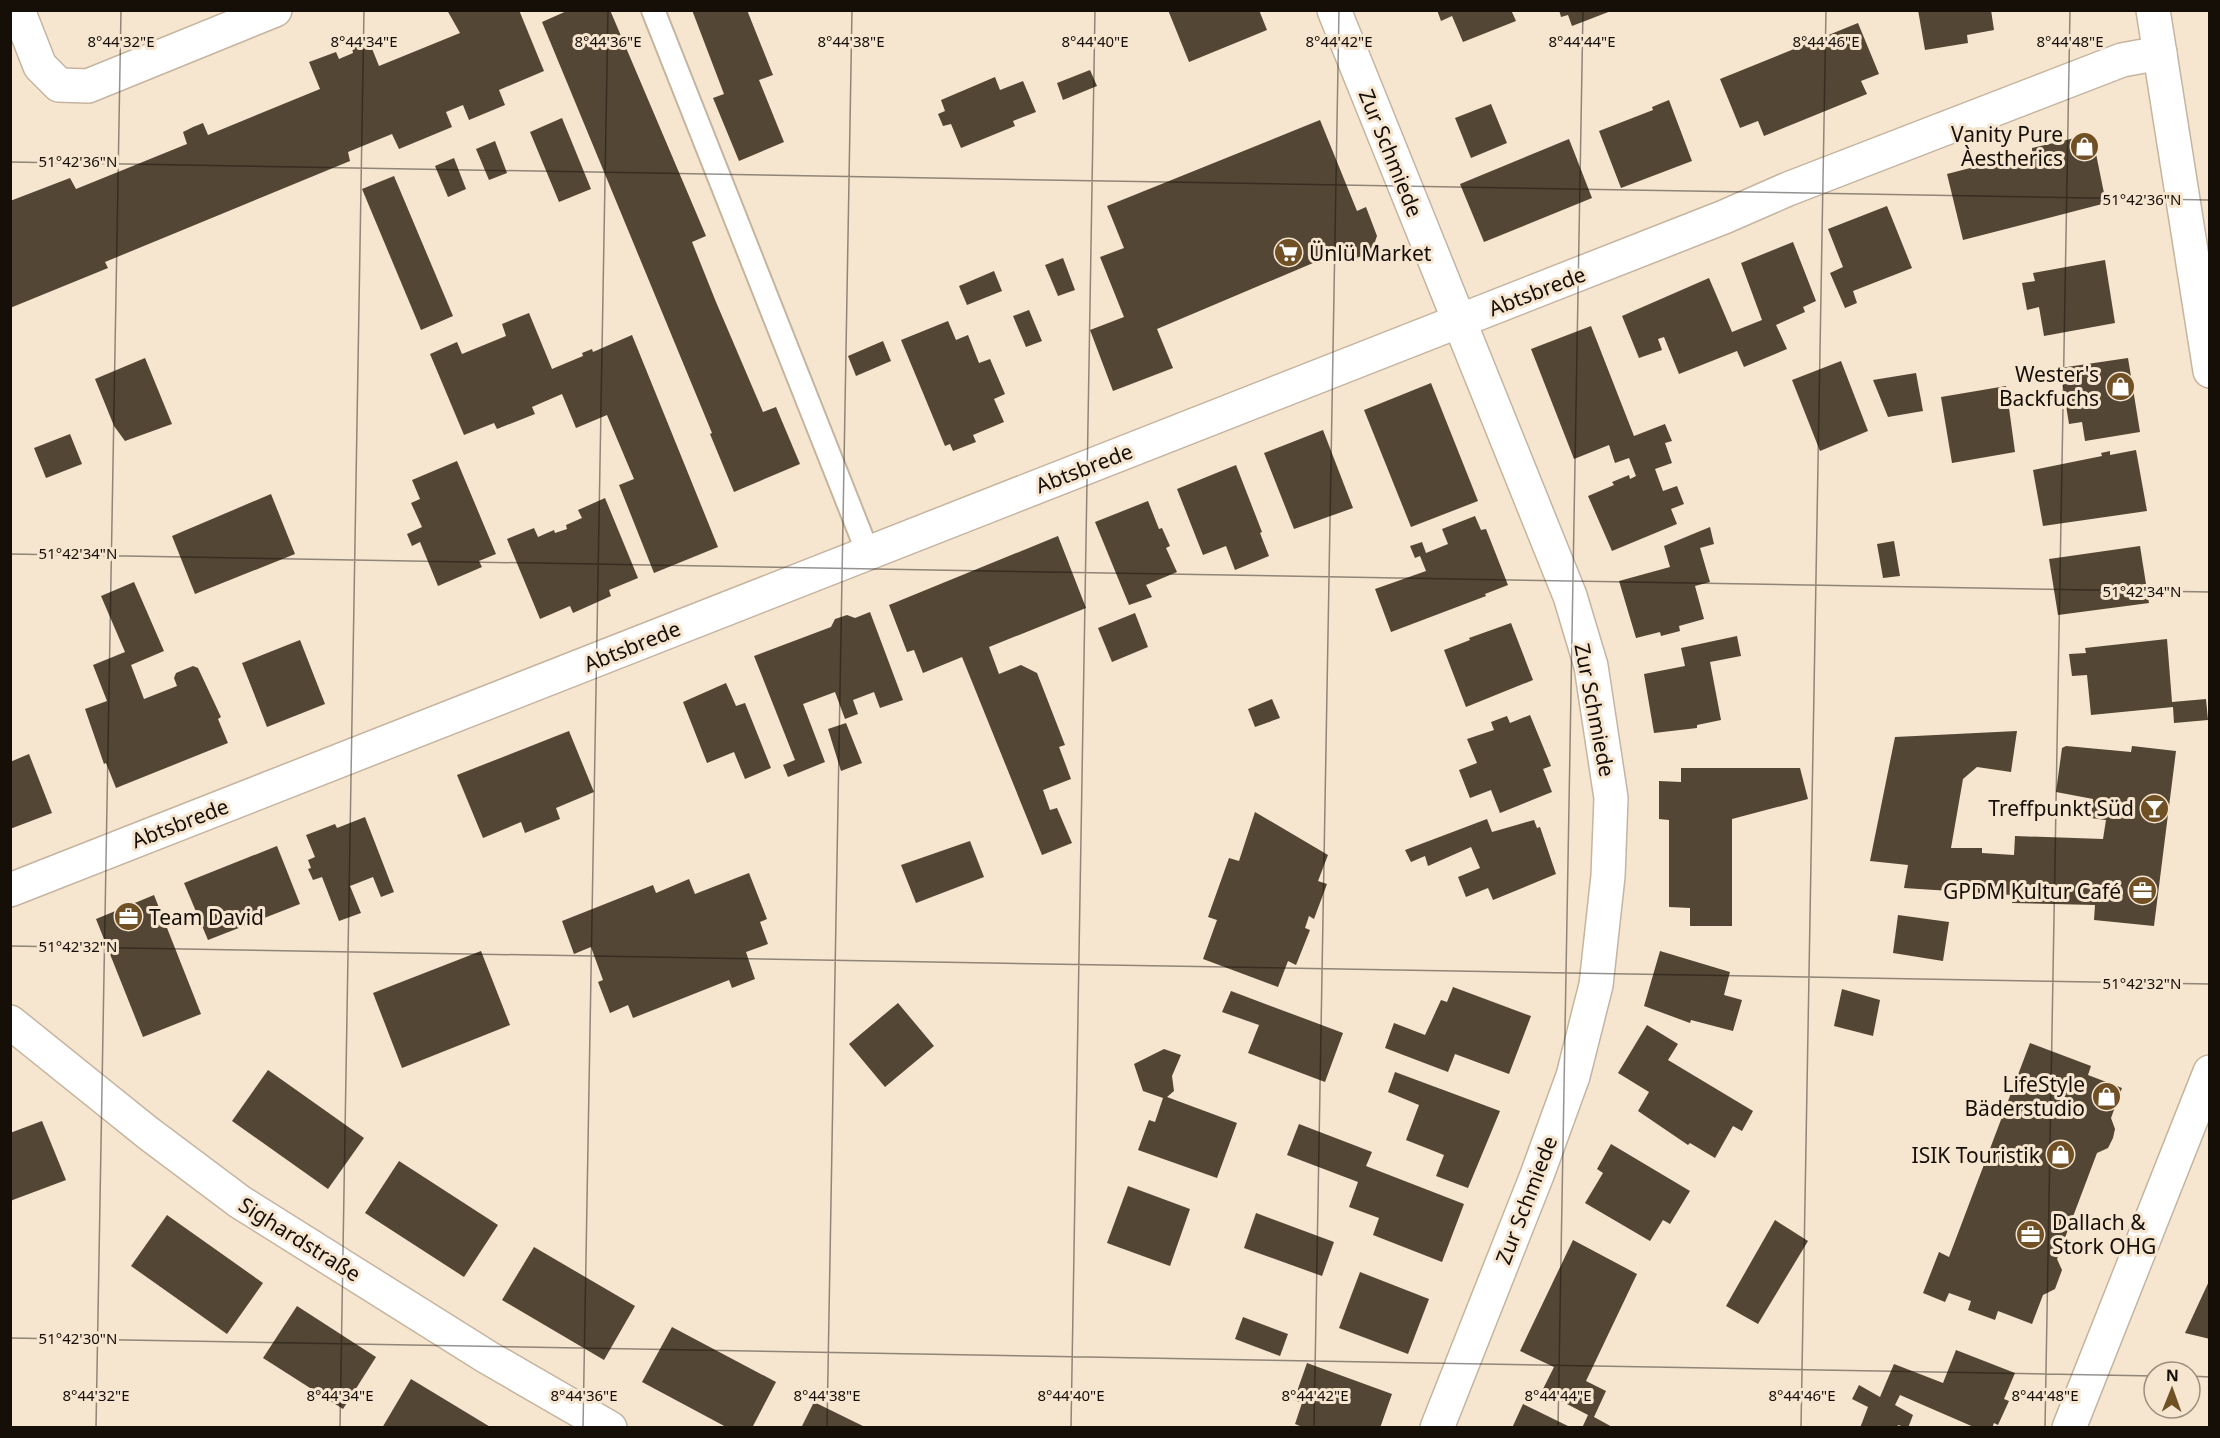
<svg xmlns="http://www.w3.org/2000/svg" width="2220" height="1438" font-family="'Noto Sans',sans-serif">
<style>
.building{fill:#544634}
.lines{fill:none;stroke-linecap:round;stroke-linejoin:round}
.service-casing{stroke:#c5b5a0;stroke-width:26}
.minor-casing{stroke:#c5b5a0;stroke-width:36}
.secondary-casing{stroke:#c5b5a0;stroke-width:36}
.service{stroke:#fff;stroke-width:22}
.minor{stroke:#fff;stroke-width:33}
.secondary{stroke:#fff;stroke-width:33}
.ticks{fill:none;stroke:#150f08;stroke-width:1.5;stroke-opacity:0.45}
.labels{text-anchor:middle;dominant-baseline:central;stroke-width:6;stroke-linejoin:round;paint-order:stroke}
.poi-label{font-size:21px;fill:#150f08;stroke:#f6e5cf;text-anchor:end}
.street-label{font-size:21px;fill:#150f08;stroke:#f6e5cf}
.ticks-label{font-size:15px;text-anchor:middle;fill:#150f08;stroke:#f6e5cf;stroke-width:6;stroke-linejoin:round;paint-order:stroke}
</style>
<rect width="100%" height="100%" fill="#f6e5cf"/>
<g class="building">
<path d="M447 10H519L544 71 499 90 505 105 469 120 463 105 446 112 452 127 399 149 392 134 348 152 350 161 105 262 108 268 10 308V201L70 178 76 189 187 144 183 132 193 127 203 123 208 135 320 89 309 62 336 52 339 59 353 53 352 48 369 41 379 66 460 33Z"/>
<path d="M569 10H610L706 236 692 242 716 302 763 412 776 407 800 464 734 492 710 434 712 433 542 22Z"/>
<path d="M692 10H747L773 75 759 80 784 142 739 161 713 98 724 94Z"/>
<path d="M1168 10H1259L1267 30 1189 62Z"/>
<path d="M1437 10H1511L1516 21 1463 42 1452 16 1441 21Z"/>
<path d="M1559 10H1611V11L1572 26 1568 15 1561 17Z"/>
<path d="M1918 10H1991L1994 30 1967 35 1968 43 1925 50Z"/>
<path d="M1858 23 1879 74 1861 81 1867 94 1764 136 1758 121 1740 128 1720 79Z"/>
<path d="M1090 70 1097 86 1063 100 1057 83Z"/>
<path d="M995 77 1000 90 1023 81 1036 112 1013 121 1015 126 961 148 951 124 943 126 938 114 945 111 941 100Z"/>
<path d="M1669 100 1692 161 1621 188 1599 131 1653 110 1652 107Z"/>
<path d="M1491 104 1507 143 1471 158 1455 118Z"/>
<path d="M562 118 591 189 559 202 530 132Z"/>
<path d="M1320 120 1357 211 1366 207 1377 236 1371 253 1344 262 1332 255 1157 329 1173 368 1113 391 1090 330 1124 317 1100 257 1124 248 1107 206Z"/>
<path d="M2092 134 2106 203 1963 240 1947 174 2032 152V148Z"/>
<path d="M1569 139 1592 198 1484 242 1460 184Z"/>
<path d="M495 141 507 173 489 180 476 149Z"/>
<path d="M454 158 466 189 448 197 435 166Z"/>
<path d="M394 176 453 316 421 330 362 189Z"/>
<path d="M1887 206 1912 268 1853 291 1857 303 1845 308 1830 273 1843 267 1828 229Z"/>
<path d="M1793 242 1816 301 1803 307 1805 312 1776 325 1787 349 1744 367 1737 351 1679 374 1664 337 1658 339 1662 350 1639 358 1622 316 1709 278 1732 332 1762 320 1741 263Z"/>
<path d="M1063 258 1075 290 1058 296 1045 265Z"/>
<path d="M2105 260 2115 323 2044 336 2039 307 2027 310 2022 283 2035 281 2033 273Z"/>
<path d="M994 271 1002 291 967 305 959 286Z"/>
<path d="M1029 310 1042 341 1026 347 1013 316Z"/>
<path d="M529 313 552 369 583 356 582 353 592 349 593 352 632 335 718 547 654 573 619 485 634 479 607 415 576 428 562 394 532 407 535 414 497 429 494 423 464 435 430 354 457 342 462 354 506 336 502 324Z"/>
<path d="M948 321 956 340 968 335 979 363 990 359 1005 394 994 399 1004 422 973 435 976 442 953 451 950 444 945 446 901 340Z"/>
<path d="M1591 326 1634 436 1665 424 1672 441 1665 443 1672 463 1655 469 1663 491 1677 486 1684 504 1671 509 1677 524 1612 551 1588 496 1614 485 1612 482 1629 475 1630 479 1636 476 1629 458 1615 463 1609 445 1574 459 1531 349Z"/>
<path d="M883 341 891 361 856 376 848 356Z"/>
<path d="M145 358 172 424 125 441 114 426 95 379Z"/>
<path d="M2128 358 2140 432 2085 441 2082 422 2069 424 2060 368Z"/>
<path d="M1841 361 1868 431 1820 451 1792 380Z"/>
<path d="M1916 373 1923 411 1888 417 1873 380Z"/>
<path d="M1431 383 1478 501 1411 527 1364 410Z"/>
<path d="M2006 386 2015 452 1952 463 1941 397Z"/>
<path d="M1323 430 1353 508 1294 529 1264 453Z"/>
<path d="M70 434 82 464 46 478 34 448Z"/>
<path d="M2136 450 2147 511 2043 526 2033 470 2102 456 2101 453 2110 451V455Z"/>
<path d="M457 461 496 554 479 561 482 567 438 586 420 542 412 546 407 534 422 527 411 503 420 499 412 480Z"/>
<path d="M1236 465 1262 532 1260 533 1269 556 1235 570 1226 546 1203 555 1177 489Z"/>
<path d="M271 494 295 554 195 594 172 536Z"/>
<path d="M605 498 638 578 609 590 611 596 573 613 570 606 540 619 507 539 534 528 538 537 554 530 555 533 567 529 566 525 582 518 578 510Z"/>
<path d="M1148 501 1159 529 1162 528 1170 546 1166 548 1177 572 1146 585 1152 597 1129 605 1095 522Z"/>
<path d="M1475 516 1481 530 1486 529 1508 585 1485 594 1486 596 1391 632 1375 589 1426 571 1420 556 1415 558 1410 546 1422 542 1426 553 1448 544 1442 529Z"/>
<path d="M1710 527 1714 544 1700 548 1710 582 1695 586 1704 619 1679 626 1680 631 1661 636 1660 632 1636 638 1619 581 1670 567 1664 546Z"/>
<path d="M1058 536 1086 608 989 647 999 674 1021 665 1037 673 1065 745 1059 747 1071 779 1043 790 1050 810 1057 808 1072 843 1042 855 962 657 923 673 914 650 907 652 889 605Z"/>
<path d="M1894 541 1900 576 1883 578 1877 544Z"/>
<path d="M2140 546 2149 603 2058 615 2049 559Z"/>
<path d="M134 582 164 651 131 665 144 699 177 686 174 678 176 673 193 666 198 668 221 717 218 719 228 743 116 788 106 763 104 764 85 709 107 701 93 665 125 652 101 596Z"/>
<path d="M870 612 903 700 880 708 874 692 853 700 858 714 845 719 835 692 803 704 825 762 788 777 783 765 795 760 754 656 831 627 835 619 847 615 855 618Z"/>
<path d="M1135 613 1148 647 1112 662 1098 628Z"/>
<path d="M1511 623 1533 680 1466 707 1444 650 1470 640 1469 638Z"/>
<path d="M1737 636 1741 656 1710 662 1721 720 1697 725V728L1654 733 1644 674 1685 666 1681 648Z"/>
<path d="M2167 639 2172 702 2206 699 2208 720 2174 723 2173 707 2091 715 2087 675 2072 676 2069 654 2086 653 2085 648Z"/>
<path d="M300 640 325 704 267 727 242 663Z"/>
<path d="M726 683 736 706 745 703 771 768 745 779 734 752 707 763 683 702Z"/>
<path d="M1272 699 1280 718 1255 727 1248 709Z"/>
<path d="M1530 715 1551 766 1543 769 1552 792 1500 813 1491 790 1470 798 1459 770 1477 763 1467 739 1494 730 1491 722 1507 716 1510 723Z"/>
<path d="M846 723 862 763 841 771 828 729Z"/>
<path d="M569 731 594 792 556 808 560 819 525 833 521 822 483 838 457 775Z"/>
<path d="M2017 731 2011 772 1977 767 1963 779 1951 848H1982V853L2014 855 2015 836 2103 839 2106 820 2091 818 2093 799 2056 792 2062 748 2066 746 2131 752 2132 746 2176 751 2154 926 2094 920 2095 905 2012 903V895L1904 888 1908 865 1870 861 1895 737Z"/>
<path d="M29 754 52 813 10 829V762Z"/>
<path d="M1681 768H1800L1808 799 1732 819V926H1690V908L1669 907V820L1659 819V781L1681 782Z"/>
<path d="M1255 812 1328 855 1318 881 1327 884 1314 919 1309 916 1305 928 1310 930 1296 965 1288 961 1278 987 1203 959 1217 920 1208 917 1229 858 1239 861Z"/>
<path d="M365 817 394 892 381 897 373 877 350 886 361 913 339 921 322 877 313 880 308 869 311 868 308 860 315 857 306 835 335 824 337 828Z"/>
<path d="M1487 819 1492 832 1534 820 1537 828 1540 827 1556 874 1493 900 1488 888 1466 897 1458 877 1480 868 1471 847 1428 866 1425 856 1411 862 1405 850Z"/>
<path d="M970 841 984 877 916 903 901 865Z"/>
<path d="M277 846 300 904 208 940 184 883Z"/>
<path d="M749 873 767 919 760 922 768 944 746 952 755 979 732 988 729 980 633 1018 628 1005 610 1013 598 982 603 980 591 947 574 954 562 921 653 885 656 893 689 879 695 894Z"/>
<path d="M154 895 201 1014 143 1037 96 919Z"/>
<path d="M1898 915 1949 922 1943 961 1893 953Z"/>
<path d="M481 951 510 1025 402 1068 373 993Z"/>
<path d="M1660 951 1730 972 1724 995 1742 1000 1733 1031 1691 1020 1690 1023 1644 1006Z"/>
<path d="M1453 987 1531 1016 1509 1074 1455 1054 1448 1072 1385 1048 1394 1023 1425 1035 1441 1000 1447 1002Z"/>
<path d="M1842 989 1880 1000 1873 1036 1834 1026Z"/>
<path d="M1231 991 1343 1033 1325 1082 1248 1053 1259 1025 1222 1012Z"/>
<path d="M898 1003 934 1046 885 1087 849 1044Z"/>
<path d="M1647 1025 1678 1044 1668 1060 1753 1111 1742 1131 1733 1126 1715 1158 1690 1143 1688 1145 1638 1111 1649 1092 1618 1073Z"/>
<path d="M2030 1043 2091 1066 2088 1075 2122 1088 2111 1118 2115 1129 2113 1138 2108 1148 2097 1153 2057 1259 2062 1270 2055 1289 2043 1295 2032 1324 1998 1311 1995 1320 1968 1310 1971 1301 1949 1293 1945 1302 1923 1293 1939 1252 1949 1257Z"/>
<path d="M1164 1049 1181 1055 1172 1076 1174 1091 1167 1097 1237 1123 1217 1178 1138 1150 1149 1120 1155 1122 1163 1098 1143 1091 1134 1064Z"/>
<path d="M268 1070 364 1138 328 1189 232 1121Z"/>
<path d="M1395 1072 1500 1111 1468 1188 1436 1176 1444 1155 1406 1140 1419 1105 1388 1092Z"/>
<path d="M42 1121 66 1180 10 1201V1133Z"/>
<path d="M1299 1124 1372 1152 1366 1166 1464 1204 1442 1262 1373 1235 1379 1218 1349 1207 1358 1182 1287 1155Z"/>
<path d="M1611 1144 1690 1191 1670 1224 1663 1220 1650 1241 1585 1203 1603 1173 1597 1169Z"/>
<path d="M399 1161 498 1225 464 1277 365 1213Z"/>
<path d="M1128 1186 1190 1209 1170 1266 1107 1243Z"/>
<path d="M1256 1213 1334 1242 1322 1276 1244 1248Z"/>
<path d="M167 1215 263 1283 227 1334 131 1266Z"/>
<path d="M1775 1220 1808 1241 1758 1324 1726 1306Z"/>
<path d="M1573 1240 1637 1274 1586 1381 1606 1391 1594 1417 1614 1428H1582L1588 1415 1542 1391 1554 1367 1520 1351Z"/>
<path d="M534 1247 635 1306 604 1360 502 1300Z"/>
<path d="M1360 1272 1429 1299 1408 1354 1339 1328Z"/>
<path d="M2210 1279V1339L2185 1333Z"/>
<path d="M297 1306 376 1357 343 1409 263 1358Z"/>
<path d="M1243 1317 1288 1334 1280 1356 1235 1339Z"/>
<path d="M672 1327 776 1382 752 1428H728L642 1382Z"/>
<path d="M1956 1350 2015 1373 2004 1399 2009 1401 1998 1425 1994 1423 1992 1428H1976L1900 1395 1895 1405 1913 1415 1908 1428 1898 1425 1897 1428H1860L1868 1407 1852 1399 1859 1385 1880 1397 1894 1364 1943 1383Z"/>
<path d="M1307 1363 1392 1394 1380 1428H1305L1295 1424 1302 1403 1294 1400Z"/>
<path d="M411 1379 492 1428H382Z"/>
<path d="M814 1402 867 1428H801Z"/>
<path d="M1523 1404 1572 1428H1512Z"/>
</g>
<g class="lines">
<defs>
<path id="service" d="M653 10 868 553"/>
<g id="minor">
<path d="M18 10 40 66 59 85 88 86 275 10"/>
<path d="M1334 10 1570 596 1591 666 1611 798 1608 876 1596 985 1573 1076 1537 1175 1437 1428"/>
<path d="M10 890 1724 217 1788 189 2122 60 2160 53"/>
<path d="M10 1022 148 1133 240 1202 487 1357 610 1428"/>
</g>
<g id="secondary">
<path d="M2153 10 2210 371"/>
<path d="M2069 1428 2210 1072"/>
</g>
</defs>
<use href="#service" class="service-casing"/>
<use href="#minor" class="minor-casing"/>
<use href="#secondary" class="secondary-casing"/>
<use href="#service" class="service"/>
<use href="#minor" class="minor"/>
<use href="#secondary" class="secondary"/>
</g>
<path class="ticks" d="M10 162 2210 200M10 554 2210 592M10 946 2210 984M10 1338 2154 1376M2190 1376 2210 1377M96 1428 121 10M340 1428 364 10M583 1428 608 10M827 1428 852 10M1071 1428 1095 10M1314 1428 1339 10M1558 1428 1583 10M1801 1428 1826 10M2045 1428 2070 10"/>
<defs>
<symbol id="shop-disc" viewBox="-11 -11 22 22"><circle r="9.5" fill="#705126" stroke="#f6e5cf"/><path d="M-5-2.5h2.3a2.7 3.5 0 0 1 5.4 0H5L5.5 6h-11ZM-1.5-2.5h3a1.5 2.3 0 0 0-3 0Z" fill="#fff"/></symbol>
<symbol id="supermarket-disc" viewBox="-11 -11 22 22"><circle r="9.5" fill="#705126" stroke="#f6e5cf"/><path d="M-6-5.5h2.5l.6 2H6L4.5 2H-2.5L-4.4-4H-6ZM-1.5 3.2a1.3 1.3 0 1 0 .1 0ZM3 3.2a1.3 1.3 0 1 0 .1 0Z" fill="#fff"/></symbol>
<symbol id="bar-disc" viewBox="-11 -11 22 22"><circle r="9.5" fill="#705126" stroke="#f6e5cf"/><path d="M-6-5H6L.8 .8V4.5H3.5V6h-7V4.5H-.8V.8Z" fill="#fff"/></symbol>
<symbol id="office-disc" viewBox="-11 -11 22 22"><circle r="9.5" fill="#705126" stroke="#f6e5cf"/><path d="M-6-3h4V-5.5h4V-3h4V5H-6ZM-1-4.5V-3h2v-1.5ZM-6 0V1H6V0Z" fill="#fff"/></symbol>
</defs>
<g fill-rule="evenodd">
<use href="#shop-disc" x="2068" y="130" width="33" height="33"/>
<use href="#supermarket-disc" x="1272" y="236" width="33" height="33"/>
<use href="#shop-disc" x="2104" y="370" width="33" height="33"/>
<use href="#bar-disc" x="2138" y="792" width="33" height="33"/>
<use href="#office-disc" x="2126" y="874" width="33" height="33"/>
<use href="#office-disc" x="112" y="900" width="33" height="33"/>
<use href="#shop-disc" x="2090" y="1080" width="33" height="33"/>
<use href="#shop-disc" x="2044" y="1138" width="33" height="33"/>
<use href="#office-disc" x="2014" y="1218" width="33" height="33"/>
</g>
<g class="labels">
<g class="poi-label">
<text x="2063" y="134">Vanity Pure<tspan x="2063" dy="24">Àestherics</tspan></text>
<text x="1309" y="253" text-anchor="start">Ünlü Market</text>
<text x="2099" y="374">Wester's<tspan x="2099" dy="24">Backfuchs</tspan></text>
<text x="2134" y="808">Treffpunkt Süd</text>
<text x="2121" y="891">GPDM Kultur Café</text>
<text x="149" y="917" text-anchor="start">Team David</text>
<text x="2085" y="1084">LifeStyle<tspan x="2085" dy="24">Bäderstudio</tspan></text>
<text x="2040" y="1155">ISIK Touristik</text>
<text x="2052" y="1222" text-anchor="start">Dallach &amp;<tspan x="2052" dy="24">Stork OHG</tspan></text>
</g>
<g class="street-label">
<text transform="translate(1391 153) rotate(68)">Zur Schmiede</text>
<text transform="translate(1537 291) rotate(-21)">Abtsbrede</text>
<text transform="translate(1084 468) rotate(-21)">Abtsbrede</text>
<text transform="translate(632 646) rotate(-22)">Abtsbrede</text>
<text transform="translate(1595 710) rotate(79)">Zur Schmiede</text>
<text transform="translate(180 823) rotate(-21)">Abtsbrede</text>
<text transform="translate(1526 1200) rotate(-69)">Zur Schmiede</text>
<text transform="translate(300 1239) rotate(32)">Sighardstraße</text>
</g>
</g>
<g class="ticks-label">
<text x="121" y="47">8°44'32"E</text>
<text x="364" y="47">8°44'34"E</text>
<text x="608" y="47">8°44'36"E</text>
<text x="851" y="47">8°44'38"E</text>
<text x="1095" y="47">8°44'40"E</text>
<text x="1339" y="47">8°44'42"E</text>
<text x="1582" y="47">8°44'44"E</text>
<text x="1826" y="47">8°44'46"E</text>
<text x="2070" y="47">8°44'48"E</text>
<text x="78" y="167">51°42'36"N</text>
<text x="2142" y="205">51°42'36"N</text>
<text x="78" y="559">51°42'34"N</text>
<text x="2142" y="597">51°42'34"N</text>
<text x="78" y="952">51°42'32"N</text>
<text x="2142" y="989">51°42'32"N</text>
<text x="78" y="1344">51°42'30"N</text>
<text x="96" y="1401">8°44'32"E</text>
<text x="340" y="1401">8°44'34"E</text>
<text x="584" y="1401">8°44'36"E</text>
<text x="827" y="1401">8°44'38"E</text>
<text x="1071" y="1401">8°44'40"E</text>
<text x="1315" y="1401">8°44'42"E</text>
<text x="1558" y="1401">8°44'44"E</text>
<text x="1802" y="1401">8°44'46"E</text>
<text x="2045" y="1401">8°44'48"E</text>
</g>
<rect width="2220" height="1438" fill="none" stroke="#150f08" stroke-width="24"/>
<g transform="translate(2172 1390) rotate(1)"><circle r="28" fill="#f6e5cf" stroke="#9c8f7f" stroke-width="1.5"/>
<path d="M0-4.5L10 22L0 15L-10 22Z" fill="#705126"/>
<text y="-9" font-size="16" font-weight="bold" text-anchor="middle" fill="#150f08">N</text>
</g>
</svg>
